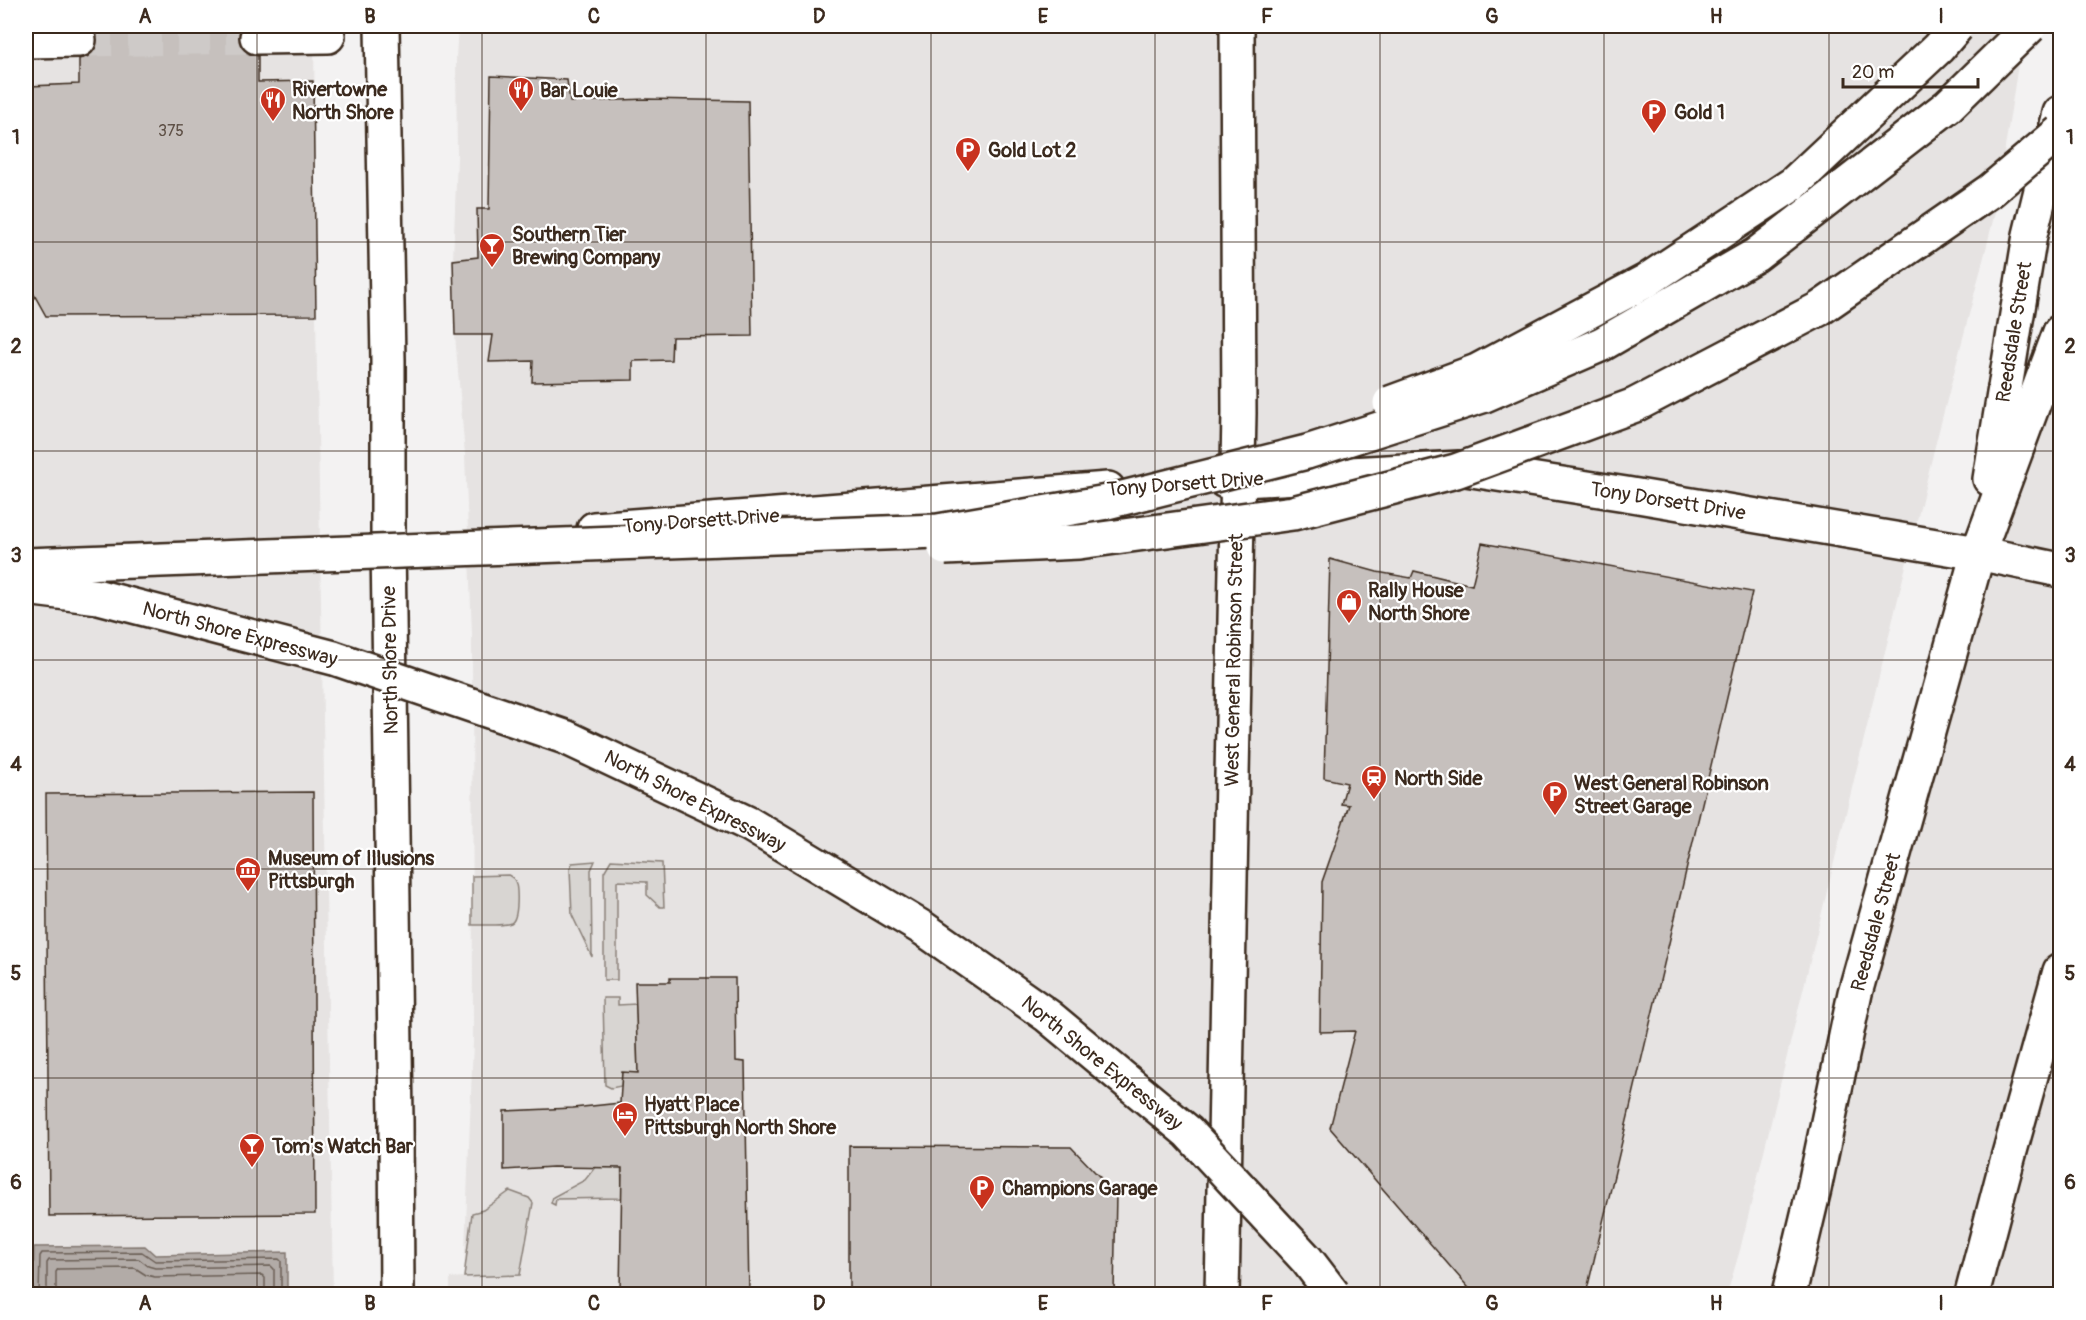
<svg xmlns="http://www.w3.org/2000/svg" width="2086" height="1320" font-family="Pangolin,sans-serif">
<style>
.built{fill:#e6e3e2}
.green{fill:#d8d5d2;stroke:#8a8078;stroke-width:1.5}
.water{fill:#b2aba7;stroke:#827770;stroke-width:1.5}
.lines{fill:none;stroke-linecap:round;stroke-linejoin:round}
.shore{stroke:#6b5e55;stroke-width:1.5}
.building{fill:#c6c0bd;stroke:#3b2a1e;stroke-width:1.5}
.pedestrian-tunnel{stroke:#cecac8;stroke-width:33;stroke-dasharray:33 16;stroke-linecap:butt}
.pedestrian-casing{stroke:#3b2a1e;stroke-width:38}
.minor-casing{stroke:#3b2a1e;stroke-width:38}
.tertiary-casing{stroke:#3b2a1e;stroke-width:38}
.secondary-casing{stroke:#3b2a1e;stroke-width:38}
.motorway-casing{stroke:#3b2a1e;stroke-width:38}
.pedestrian{stroke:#fff;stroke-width:33}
.minor{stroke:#fff;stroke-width:33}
.tertiary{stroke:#fff;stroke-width:33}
.secondary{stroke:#fff;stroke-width:33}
.motorway{stroke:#fff;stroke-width:33}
.motorway-bridge-casing{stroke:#3b2a1e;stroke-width:38;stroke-linecap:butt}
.motorway-bridge{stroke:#fff;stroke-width:33}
.grid{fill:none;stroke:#3b2a1e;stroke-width:1.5;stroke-opacity:0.55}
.labels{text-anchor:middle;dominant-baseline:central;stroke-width:4.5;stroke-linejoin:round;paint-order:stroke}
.number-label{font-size:16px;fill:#5e5046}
.poi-label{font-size:20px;font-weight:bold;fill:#3b2a1e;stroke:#fff;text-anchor:start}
.street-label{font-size:20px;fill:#3b2a1e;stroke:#fff}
.neatline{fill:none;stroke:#3b2a1e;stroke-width:2}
.grid-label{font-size:20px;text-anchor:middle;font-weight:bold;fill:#3b2a1e}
</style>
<rect width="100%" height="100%" fill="#f3f2f2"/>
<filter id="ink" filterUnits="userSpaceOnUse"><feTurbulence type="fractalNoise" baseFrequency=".0167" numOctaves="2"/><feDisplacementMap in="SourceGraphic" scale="12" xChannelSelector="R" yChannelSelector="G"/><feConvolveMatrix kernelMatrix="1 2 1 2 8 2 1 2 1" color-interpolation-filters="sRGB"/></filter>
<g filter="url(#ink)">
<g class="built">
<path d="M26 26H314L316 315 333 1294H26Z"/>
<path d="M458 26H2024L1995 212 1987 245 1934 450 1740 1250 1727 1294H450V1278L464 1277 473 1041 472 634 465 455 455 335 453 260 457 157 456 58Z"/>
<path d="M2060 332V1294H1789L1855 993Z"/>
</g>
<g class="green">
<path d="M611 860 662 863 664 907H660L647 895V882L617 881V980H604V872Z"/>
<path d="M595 861 591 870 592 957 572 915 570 869 572 863Z"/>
<path d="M508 875C512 877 513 877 515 881 518 888 519 919 511 923 504 926 481 925 472 925V876Z"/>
<path d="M603 998H618V1005L636 1004 638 1073H622L621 1086 611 1088 605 1085Z"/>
<path d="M621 1151 622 1198 556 1199 555 1205 551 1203 553 1197 585 1180 596 1166Z"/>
<path d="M510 1191 529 1198 533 1203 520 1275 464 1277 472 1213 483 1210Z"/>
</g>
<path class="water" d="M145 1246 155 1255 287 1252V1294H33L34 1247Z"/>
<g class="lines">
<g class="shore">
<path d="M39 1294 40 1256 42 1253 142 1252 155 1261 279 1259 281 1261V1294"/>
<path d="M47 1294V1263L49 1260 139 1259 148 1266 155 1268 271 1266 274 1269V1294"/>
<path d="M56 1294V1272L58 1269 135 1268 146 1275 155 1277 262 1275 265 1278V1294"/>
</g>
</g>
<g class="building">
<path d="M90 26H243L238 38 241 46 247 53 258 56V82L313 81 316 315 46 316 31 289 29 86 79 84V59L89 56 95 50 98 40 95 31Z"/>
<path d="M491 76 567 80 570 102 646 99 748 101 752 336 672 337 671 360 633 361V380L532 382 533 361 489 362 493 335H455L453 260 478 257 477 209H489Z"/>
<path d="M1482 543 1752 592 1586 1294H1474L1330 1128 1355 1031 1320 1032 1322 882 1349 805 1341 804 1347 783 1324 778 1330 559 1377 572 1411 578 1414 571 1472 585Z"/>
<path d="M313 792 315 1214 49 1216 46 794Z"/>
<path d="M670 978H735L736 1061 745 1062 749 1294H620L622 1168 553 1167 504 1170V1111L573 1108 620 1103 622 1072 638 1073 635 982H670Z"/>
<path d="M849 1146 1071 1147 1116 1194 1114 1294H849Z"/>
</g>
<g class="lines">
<path class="pedestrian-tunnel" d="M79 40 257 37"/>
<defs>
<g id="pedestrian">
<path d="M257 37 328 36"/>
<path d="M26 41 79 40"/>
</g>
<path id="minor" d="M1978 553 2060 570"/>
<g id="tertiary">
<path d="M1225 481 1459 468 1626 494 1978 553"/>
<path d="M594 529 1108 489"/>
<path d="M1222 1294 1239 413 1237 26"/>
</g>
<g id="secondary">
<path d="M382 26 388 360V544L396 1121 397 1294"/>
<path d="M1990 479 2030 235 2060 113"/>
<path d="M1789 1294 1814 1189 1855 993 1978 553 2060 332"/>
</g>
<path id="motorway" d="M1972 1294 2003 1176 2060 971"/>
</defs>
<use href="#pedestrian" class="pedestrian-casing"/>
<use href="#minor" class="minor-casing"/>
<use href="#tertiary" class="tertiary-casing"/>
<use href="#secondary" class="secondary-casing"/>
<use href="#motorway" class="motorway-casing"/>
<use href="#pedestrian" class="pedestrian"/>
<use href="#minor" class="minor"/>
<use href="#tertiary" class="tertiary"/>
<use href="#secondary" class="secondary"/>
<use href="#motorway" class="motorway"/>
<defs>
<g id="motorway-bridge">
<path d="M1390 403 1477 371 1646 281 1793 184 1938 48 1957 26"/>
<path d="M945 548 1079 542 1293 513 1456 471 1635 405 1819 309 1990 191 2060 132"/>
<path d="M26 565 938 531 1107 502 1307 452 1482 396 1602 344 1756 255 1948 106 2030 26"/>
<path d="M26 588 99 597 334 658 565 737 749 824 924 929 1048 1016 1188 1132 1307 1260 1333 1294"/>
</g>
</defs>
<use href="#motorway-bridge" class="motorway-bridge-casing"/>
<use href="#motorway-bridge" class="motorway-bridge"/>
</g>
</g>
<path class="grid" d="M257 26V1294M482 26V1294M706 26V1294M931 26V1294M1155 26V1294M1380 26V1294M1604 26V1294M1829 26V1294M26 242H2060M26 451H2060M26 660H2060M26 869H2060M26 1078H2060"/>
<defs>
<symbol id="restaurant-pin" viewBox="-11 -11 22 30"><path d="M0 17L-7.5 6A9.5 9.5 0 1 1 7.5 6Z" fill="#c8321e" stroke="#fff"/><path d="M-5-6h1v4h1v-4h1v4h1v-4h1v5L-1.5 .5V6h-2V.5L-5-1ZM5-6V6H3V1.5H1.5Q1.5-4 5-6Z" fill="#fff"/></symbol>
<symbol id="parking-pin" viewBox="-11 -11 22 30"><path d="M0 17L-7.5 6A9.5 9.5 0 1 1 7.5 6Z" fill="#c8321e" stroke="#fff"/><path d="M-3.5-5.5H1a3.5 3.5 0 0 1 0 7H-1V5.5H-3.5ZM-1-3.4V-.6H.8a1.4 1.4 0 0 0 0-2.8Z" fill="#fff"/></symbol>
<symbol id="bar-pin" viewBox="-11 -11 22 30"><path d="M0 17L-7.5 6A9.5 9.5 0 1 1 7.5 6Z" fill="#c8321e" stroke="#fff"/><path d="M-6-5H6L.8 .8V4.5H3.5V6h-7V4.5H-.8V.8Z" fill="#fff"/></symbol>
<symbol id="shop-pin" viewBox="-11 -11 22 30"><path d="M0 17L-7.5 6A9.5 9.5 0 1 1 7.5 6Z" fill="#c8321e" stroke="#fff"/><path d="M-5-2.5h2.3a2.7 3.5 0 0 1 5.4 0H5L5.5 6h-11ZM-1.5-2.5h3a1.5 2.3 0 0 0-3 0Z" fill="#fff"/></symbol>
<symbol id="station-pin" viewBox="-11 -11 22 30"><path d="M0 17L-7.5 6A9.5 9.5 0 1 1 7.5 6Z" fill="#c8321e" stroke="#fff"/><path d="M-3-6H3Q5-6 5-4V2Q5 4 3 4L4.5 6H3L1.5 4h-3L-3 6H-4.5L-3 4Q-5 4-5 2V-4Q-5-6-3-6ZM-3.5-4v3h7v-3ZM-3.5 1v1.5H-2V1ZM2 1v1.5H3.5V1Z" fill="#fff"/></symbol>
<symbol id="museum-pin" viewBox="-11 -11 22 30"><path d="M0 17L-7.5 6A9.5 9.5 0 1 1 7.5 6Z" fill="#c8321e" stroke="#fff"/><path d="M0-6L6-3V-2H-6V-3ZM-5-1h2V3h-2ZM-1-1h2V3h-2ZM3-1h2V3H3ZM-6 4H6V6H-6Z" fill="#fff"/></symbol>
<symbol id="hotel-pin" viewBox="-11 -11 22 30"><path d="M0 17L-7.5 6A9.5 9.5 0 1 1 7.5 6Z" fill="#c8321e" stroke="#fff"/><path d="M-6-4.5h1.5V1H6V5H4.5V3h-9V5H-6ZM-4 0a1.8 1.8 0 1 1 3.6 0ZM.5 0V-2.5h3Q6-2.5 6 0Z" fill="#fff"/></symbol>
</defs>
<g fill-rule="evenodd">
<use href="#restaurant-pin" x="506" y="75" width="30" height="40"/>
<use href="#restaurant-pin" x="258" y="85" width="30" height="40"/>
<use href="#parking-pin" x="1639" y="97" width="30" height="40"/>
<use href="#parking-pin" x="953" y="135" width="30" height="40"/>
<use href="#bar-pin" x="477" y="231" width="30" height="40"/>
<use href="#shop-pin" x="1334" y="587" width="30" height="40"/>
<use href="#station-pin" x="1359" y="763" width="30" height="40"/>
<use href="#parking-pin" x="1540" y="779" width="30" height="40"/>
<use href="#museum-pin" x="233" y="855" width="30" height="40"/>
<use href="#hotel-pin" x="610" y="1100" width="30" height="40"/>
<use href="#bar-pin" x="237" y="1131" width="30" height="40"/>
<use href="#parking-pin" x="967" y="1173" width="30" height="40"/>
</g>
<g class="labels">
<g class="number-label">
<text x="171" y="131">375</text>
</g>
<g class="poi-label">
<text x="292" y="89">Rivertowne<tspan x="292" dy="23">North Shore</tspan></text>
<text x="540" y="90">Bar Louie</text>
<text x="1674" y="112">Gold 1</text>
<text x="988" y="150">Gold Lot 2</text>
<text x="512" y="234">Southern Tier<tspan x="512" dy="23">Brewing Company</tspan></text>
<text x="1368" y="590">Rally House<tspan x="1368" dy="23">North Shore</tspan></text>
<text x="1394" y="778">North Side</text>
<text x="1574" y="783">West General Robinson<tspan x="1574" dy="23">Street Garage</tspan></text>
<text x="268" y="858">Museum of Illusions<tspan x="268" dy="23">Pittsburgh</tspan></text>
<text x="644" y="1104">Hyatt Place<tspan x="644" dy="23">Pittsburgh North Shore</tspan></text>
<text x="272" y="1146">Tom's Watch Bar</text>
<text x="1002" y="1188">Champions Garage</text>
</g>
<g class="street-label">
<text transform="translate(2014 332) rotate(-81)">Reedsdale Street</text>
<text transform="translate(1185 484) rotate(-4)">Tony Dorsett Drive</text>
<text transform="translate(1668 501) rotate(9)">Tony Dorsett Drive</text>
<text transform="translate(701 521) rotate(-4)">Tony Dorsett Drive</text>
<text transform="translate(240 634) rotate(15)">North Shore Expressway</text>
<text transform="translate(390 660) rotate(-91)">North Shore Drive</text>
<text transform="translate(1234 660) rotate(-89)">West General Robinson Street</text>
<text transform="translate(695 801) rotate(27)">North Shore Expressway</text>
<text transform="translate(1876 922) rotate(-75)">Reedsdale Street</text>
<text transform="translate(1102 1063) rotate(39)">North Shore Expressway</text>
</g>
</g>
<rect width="2086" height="1320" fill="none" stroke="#fff" stroke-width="66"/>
<path d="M1843 78v9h135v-9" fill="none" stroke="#3b2a1e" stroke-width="3"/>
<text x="1852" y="78" font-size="18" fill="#3b2a1e" stroke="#ffffff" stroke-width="4.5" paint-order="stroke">20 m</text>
<rect x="33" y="33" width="2020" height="1254" class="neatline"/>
<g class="grid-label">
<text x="145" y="23">A</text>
<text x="370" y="23">B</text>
<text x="594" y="23">C</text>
<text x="819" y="23">D</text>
<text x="1043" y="23">E</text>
<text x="1267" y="23">F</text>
<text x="1492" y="23">G</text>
<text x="1716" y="23">H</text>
<text x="1941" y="23">I</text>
<text x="16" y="144">1</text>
<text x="2070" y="144">1</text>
<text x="16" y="353">2</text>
<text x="2070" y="353">2</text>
<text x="16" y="562">3</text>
<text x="2070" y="562">3</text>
<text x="16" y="771">4</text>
<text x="2070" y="771">4</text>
<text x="16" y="980">5</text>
<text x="2070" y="980">5</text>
<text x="16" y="1189">6</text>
<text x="2070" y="1189">6</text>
<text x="145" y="1310">A</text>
<text x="370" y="1310">B</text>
<text x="594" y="1310">C</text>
<text x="819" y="1310">D</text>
<text x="1043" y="1310">E</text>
<text x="1267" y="1310">F</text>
<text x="1492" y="1310">G</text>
<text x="1716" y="1310">H</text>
<text x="1941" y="1310">I</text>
</g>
</svg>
